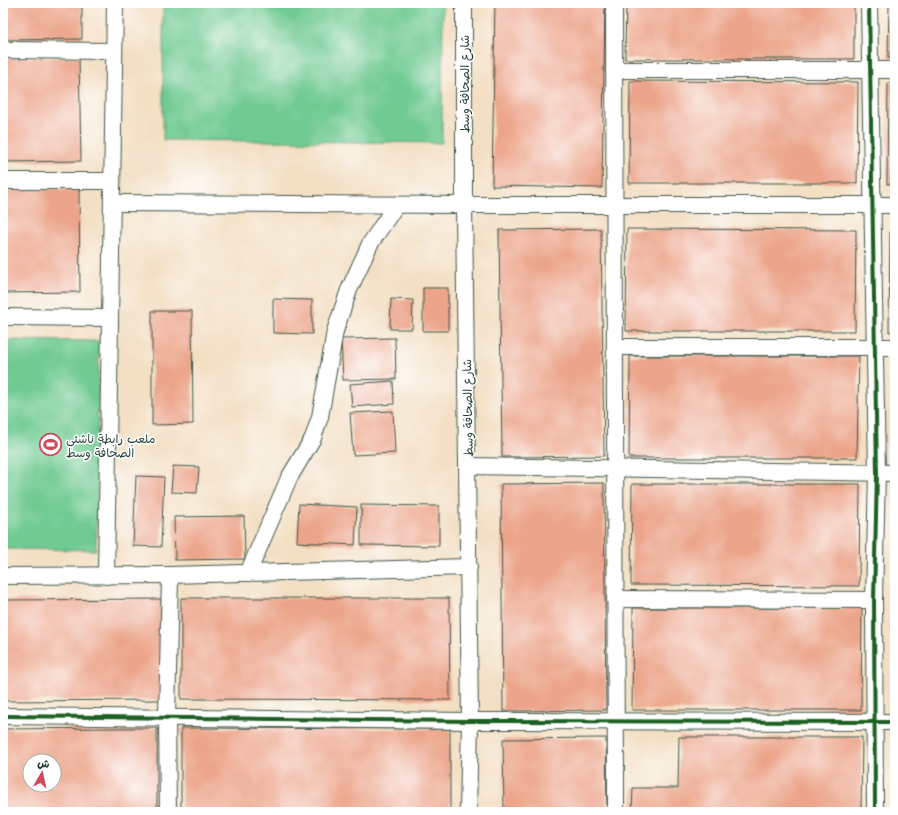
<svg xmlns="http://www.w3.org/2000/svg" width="898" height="815" font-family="'Playpen Sans','Playpen Sans Arabic',sans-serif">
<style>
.green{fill:#70ca91;stroke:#488462}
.building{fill:#eca58a;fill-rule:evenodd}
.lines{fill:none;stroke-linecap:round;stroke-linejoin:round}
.street-casing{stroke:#3f5549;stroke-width:18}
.street{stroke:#fff;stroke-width:16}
.cycleway-casing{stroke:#fff;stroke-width:6}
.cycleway{stroke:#1b5e20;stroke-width:4}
.labels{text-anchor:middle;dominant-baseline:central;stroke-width:3;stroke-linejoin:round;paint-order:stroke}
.street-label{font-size:12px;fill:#1f3d34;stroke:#fff}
.poi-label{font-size:12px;fill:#1f3d34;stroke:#fff;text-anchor:start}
</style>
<rect width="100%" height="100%" fill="#fff"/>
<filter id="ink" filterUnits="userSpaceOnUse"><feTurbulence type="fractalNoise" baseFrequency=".025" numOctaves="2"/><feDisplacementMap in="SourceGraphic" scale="8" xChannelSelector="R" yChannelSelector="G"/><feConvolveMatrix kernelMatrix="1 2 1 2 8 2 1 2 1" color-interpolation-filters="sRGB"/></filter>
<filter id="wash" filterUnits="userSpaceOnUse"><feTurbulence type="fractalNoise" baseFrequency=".012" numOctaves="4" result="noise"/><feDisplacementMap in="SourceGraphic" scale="16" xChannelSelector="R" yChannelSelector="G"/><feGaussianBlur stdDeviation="0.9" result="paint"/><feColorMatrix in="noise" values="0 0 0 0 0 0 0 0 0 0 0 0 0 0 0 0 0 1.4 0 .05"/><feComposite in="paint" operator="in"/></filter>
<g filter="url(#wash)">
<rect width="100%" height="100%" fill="#f3dfc3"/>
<g class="green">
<path d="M163 3H443L442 143 163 140Z"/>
<path d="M3 340 99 341 96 550 3 549Z"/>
</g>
<g id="blocks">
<g class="building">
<path d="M3 3H82V39L3 40Z"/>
<path d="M495 3H605L602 188 492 186Z"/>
<path d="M626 3H854V59H625Z"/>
<path d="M889 3H895V58H888Z"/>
<path d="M79 57 81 161 3 162V58Z"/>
<path d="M630 81 858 82 857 183H629Z"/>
<path d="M888 83H895V184H887Z"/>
<path d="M3 189H79L80 292 3 293Z"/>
<path d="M601 229 604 456 502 457 499 230Z"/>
<path d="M627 229 856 230 855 331H626Z"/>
<path d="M890 230H895V332H889Z"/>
<rect x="423" y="288" width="25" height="43"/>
<path d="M273 299 312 300V334L273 333Z"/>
<path d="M391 299 413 300 412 329H390Z"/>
<path d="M152 311H192L193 424 152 425Z"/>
<path d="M395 338 396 379 343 380 341 339Z"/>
<path d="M630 356H859L857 458H629Z"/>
<path d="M893 356H895V457H892Z"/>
<path d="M393 381 394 404 352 407 350 384Z"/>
<path d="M393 411 395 453 353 455 350 413Z"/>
<path d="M173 466 199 467 197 493 171 492Z"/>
<path d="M136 476 164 477 161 547 133 546Z"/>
<path d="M604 483 606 710 503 711 501 484Z"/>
<path d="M632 484H860L859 586 631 585Z"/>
<path d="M299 504 357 507 355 545 297 542Z"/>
<path d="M361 505 439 506V546L361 545Z"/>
<path d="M244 516 245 559 175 560 174 517Z"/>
<path d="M181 598H449L450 700 181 699Z"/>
<path d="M161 599 162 700 3 701V600Z"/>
<path d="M633 608H862L861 710H632Z"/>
<rect x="892" y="608" width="3" height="32"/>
<rect x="893" y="682" width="2" height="26"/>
<path d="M112 728H157V812H3V729ZM30 761H54V785H30Z"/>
<path d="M181 728 450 729V812H181Z"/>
<path d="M679 737H862L861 812H632L633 788H678Z"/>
<path d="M606 738 607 812H504L503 739Z"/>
</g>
</g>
</g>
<g filter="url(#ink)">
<use href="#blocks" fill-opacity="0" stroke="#3f5549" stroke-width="1"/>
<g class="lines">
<defs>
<g id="street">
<path d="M464 3V205L470 721 468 812"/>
<path d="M614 3 616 812"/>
<path d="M869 3 877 473 874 600 875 812"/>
<path d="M3 50 114 51"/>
<path d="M614 70H895"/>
<path d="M3 181H112"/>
<path d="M112 203 464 205H895"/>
<path d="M3 317 110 318"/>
<path d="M615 347H895"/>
<path d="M467 466 895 473"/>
<path d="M248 573 289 478 313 438 320 417 335 331 349 290 370 244 396 205"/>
<path d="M3 576 170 575 469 567"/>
<path d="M106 576 115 3"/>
<path d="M615 599 874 600"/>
<path d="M3 716 470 721 895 722"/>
<path d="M168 812 167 718 170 575"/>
</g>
</defs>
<use href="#street" class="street-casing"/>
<use href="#street" class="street"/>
<defs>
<g id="cycleway">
<path d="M869 3 877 473 874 600 875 812"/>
<path d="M3 716 470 721 895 722"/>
</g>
</defs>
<use href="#cycleway" class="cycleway-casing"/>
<use href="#cycleway" class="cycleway"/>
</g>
</g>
<defs>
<symbol id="stadium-ring" viewBox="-11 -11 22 22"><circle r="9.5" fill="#fff" stroke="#d1495b" stroke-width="1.5"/><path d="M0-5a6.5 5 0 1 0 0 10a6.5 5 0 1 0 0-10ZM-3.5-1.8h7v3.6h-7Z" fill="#d1495b"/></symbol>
</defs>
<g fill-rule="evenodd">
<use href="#stadium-ring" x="38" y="432" width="25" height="25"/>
</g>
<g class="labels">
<g class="street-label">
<text transform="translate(464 84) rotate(-90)">شارع الصحافة وسط</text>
<text transform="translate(467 408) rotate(-91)">شارع الصحافة وسط</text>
</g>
<g class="poi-label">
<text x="66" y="438">ملعب رابطة ناشئي<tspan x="66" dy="14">الصحافة وسط</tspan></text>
</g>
</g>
<rect width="898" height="815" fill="none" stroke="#fff" stroke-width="16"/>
<g transform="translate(42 773) rotate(9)"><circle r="19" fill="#ffffff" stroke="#a5b1ae"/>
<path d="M0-3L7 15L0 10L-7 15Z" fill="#d1495b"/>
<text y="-6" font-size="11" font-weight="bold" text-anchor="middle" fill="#1f3d34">ش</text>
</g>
</svg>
